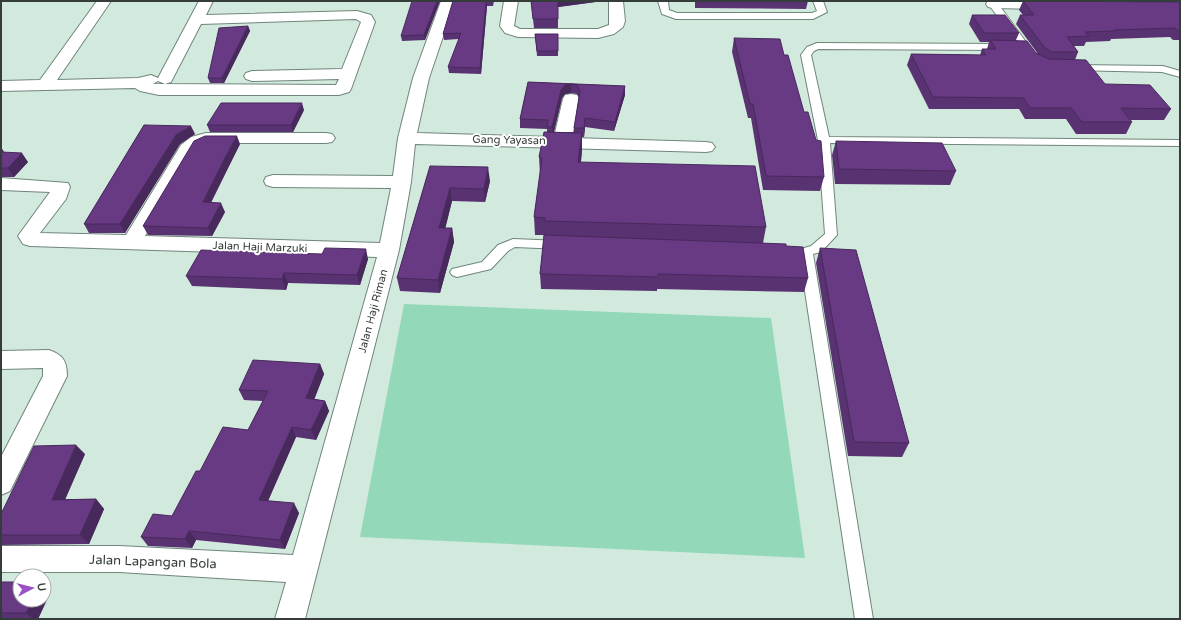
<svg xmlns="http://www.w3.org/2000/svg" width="1181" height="620" font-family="'Varela Round',sans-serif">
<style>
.green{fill:#93d9b9}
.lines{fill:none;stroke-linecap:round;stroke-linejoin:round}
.lane-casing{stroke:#70857b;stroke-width:2}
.street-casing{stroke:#70857b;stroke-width:2}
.lane{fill:#fff;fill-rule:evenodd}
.street{fill:#fff;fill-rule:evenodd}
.wall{fill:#593271;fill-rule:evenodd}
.shaded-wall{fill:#48295c}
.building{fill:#673a83;stroke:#48295c}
.labels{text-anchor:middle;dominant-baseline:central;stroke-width:4;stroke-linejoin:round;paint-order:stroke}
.street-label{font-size:11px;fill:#343d39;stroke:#fff}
.near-street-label{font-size:13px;fill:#343d39;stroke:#fff}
</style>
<rect width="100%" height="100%" fill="#d2eade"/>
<path class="green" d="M404 304 771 318 805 558 360 537Z"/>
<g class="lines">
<defs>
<g id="lane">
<path d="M658 1H668L669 10 677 13H812L817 11 813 1H823L827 12 813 19H676L662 14Z"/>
<path d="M986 1H996L1034 53 1036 55 1034 57H1028Z"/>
<path d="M817 43 1006 44 1011 47 1006 50 818 49 814 51 811 55 829 137 1180 140V146L830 143 837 235 821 252 813 254 873 619H855L799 252 801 249 811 246 825 234 818 140 801 55 807 47Z"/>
<path d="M1074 65 1163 66 1180 71V77L1162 72 1070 70 1069 68 1070 66Z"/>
<path d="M513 239 562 241 567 242 568 245 567 248 562 249 515 247 508 251 491 269 457 277 452 275 450 272 452 269 482 262 498 245Z"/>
</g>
<g id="street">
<path d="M97 1H111L57 80 138 78 151 75 158 78 199 1H213L206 15 357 11 371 15 375 22 351 89 349 92 339 95H159L140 91 135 88 1 91V81L40 80ZM356 19 361 22 342 69 252 71 246 73 244 76 246 79 252 81 339 79 336 85 153 84 158 81 165 84 171 82 201 24Z"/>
<path d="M441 1H455L429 78 417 133 554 137 563 99 565 95 571 94 577 95 579 99 572 138 706 142 712 143 715 147 712 151 706 152 415 144 411 182 399 250 305 619H275L286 582 119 572H1V546H119L293 555 377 257 30 246 23 244 18 236 50 192 1 190V178L68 183 70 187 66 199 40 233 126 235 181 145 191 137 206 133H326L332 134 335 138 332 142 326 143H208L197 148 145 236 380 243 391 188 273 187 266 185 264 181 266 177 273 175 393 176 398 138 413 78Z"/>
<path d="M504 1H518L514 26 520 29H598L609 25V1H623L625 21 623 27 614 34 598 38 518 37 505 33 500 26Z"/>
<path d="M988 1H1052L1058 5 1056 8 1051 9 993 8 988 7 986 4Z"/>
<path d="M49 350C63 355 67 361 67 376L10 491 1 495V457L43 376V368L1 369V351Z"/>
</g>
</defs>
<use href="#lane" class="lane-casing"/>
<use href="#street" class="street-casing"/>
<use href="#lane" class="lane"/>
<use href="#street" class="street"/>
</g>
<g class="wall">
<path d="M440 1 425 40 402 41 401 36Z"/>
<path d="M453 1H494L493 6H487L481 74 449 73 448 67 459 39 444 40 443 34Z"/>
<path d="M531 1H603L558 7V28H534Z"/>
<path d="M695 1H808L806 9 695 8Z"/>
<path d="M1023 1 1180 2V40H1173L1170 37 1111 39 1110 41 1086 42 1084 46H1074L1078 52 1075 60 1105 84 1171 109 1164 120H1130L1132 122 1126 134H1076L1066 119H1025L1019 109H929L907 65 911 54 980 55 982 49H987L989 42H980L969 24 972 15 1019 33 1016 40 1038 54 1016 24 1020 15H1023L1019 10Z"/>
<path d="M248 26 250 31 224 83H210L208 78Z"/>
<path d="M535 34H558V56H537Z"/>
<path d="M734 38 784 55 804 112 824 177 820 191 763 190 751 118H748L732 52Z"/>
<path d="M528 82 625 86V95L614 131 585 127 584 137H582V150L581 162 766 227 763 243 786 246 808 278 804 292 657 289V291L541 289 540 274 544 235H535L534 217 540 174 539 157 547 132V129L520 128V119ZM571 93 577 94 579 97 574 128V132H554L562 98 565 94Z"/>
<path d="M304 110 293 132H210L207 125Z"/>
<path d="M144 125 195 134 180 144 125 233H89L84 224Z"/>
<path d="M836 141 956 171 950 185 835 184 832 155Z"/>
<path d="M240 144 235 154 211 203 225 212 212 236 148 235 143 226Z"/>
<path d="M1 150H3L4 152 28 162 14 177H1Z"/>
<path d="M430 166 490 181 485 202 452 201 445 228H452L454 242 440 293 400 291 397 278Z"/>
<path d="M820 248 909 443 902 457 848 456 816 263Z"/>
<path d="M368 259 360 285 288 283 286 290 192 286 186 276Z"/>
<path d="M320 364 324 374 314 399 325 401 329 411 316 440 296 437 268 501 299 513 285 549 196 540 192 548 148 546 141 537 172 516 200 471 248 430 263 401 244 400 239 390Z"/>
<path d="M85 454 65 499H96L104 509 89 544 1 545V514Z"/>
<path d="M1 582 51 591 38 619H1Z"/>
</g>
<g class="shaded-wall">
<path d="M437 1H440L425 40 424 35Z"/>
<path d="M486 1 487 6 481 74 480 68Z"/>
<path d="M558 1H603L558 7V28Z"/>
<path d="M248 26 250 31 224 83 222 78Z"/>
<path d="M571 84V93L565 94 562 98 553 135 552 127 561 90 565 85Z"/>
<path d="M625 86V95L614 131 615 122Z"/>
<path d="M302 103 304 110 293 132 291 125Z"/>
<path d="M585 118V127L584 137V128Z"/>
<path d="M191 126 195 134 180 144 125 233 120 224 176 135Z"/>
<path d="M582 133V150L579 179 578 162Z"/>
<path d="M237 136 240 144 235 154 206 211 203 202 231 146Z"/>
<path d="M22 153 28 162 14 177 8 168Z"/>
<path d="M488 167 490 181 485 202 484 189Z"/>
<path d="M450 188 452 201 442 242 439 228Z"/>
<path d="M221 203 225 212 212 236 208 228Z"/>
<path d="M452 228 454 242 440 293 438 280Z"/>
<path d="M366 249 368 259 360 285 357 275Z"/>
<path d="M284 273 288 283 286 290 282 279Z"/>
<path d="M320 364 324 374 311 408 306 398Z"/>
<path d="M325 401 329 411 316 440 311 430Z"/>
<path d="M292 427 296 437 264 510 259 500Z"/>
<path d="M76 445 85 454 61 509 52 500Z"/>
<path d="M96 499 104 509 89 544 80 535Z"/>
<path d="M294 503 299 513 285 549 280 540Z"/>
<path d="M189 531 196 540 192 548 185 539Z"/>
<path d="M44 585 51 591 38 619H34L26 613 33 600H44Z"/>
</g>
<g class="building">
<path d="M412 1H437L424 35 401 36Z"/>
<path d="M453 1H486L480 68 448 67 461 33 443 34Z"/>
<path d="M531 1H558V19H533Z"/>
<path d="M1023 1 1180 2V31H1179L1175 28 1114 30 1115 31 1085 32 1089 36 1067 37 1078 52H1052L1045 48 1020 15H1034Z"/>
<path d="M972 15H1005L1019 33H984Z"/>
<path d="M248 26 222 78H208L219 28Z"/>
<path d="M535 34H558V51H537Z"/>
<path d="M734 38 780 39 784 55H788L804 112H808L816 140 821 141 824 177 766 176 753 104H750Z"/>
<path d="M990 40 1027 41 1036 53 1049 59 1086 60 1105 84 1150 85 1171 109 1121 108 1132 122H1082L1071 108H1030L1024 98 933 97 911 54 986 55 982 49H996Z"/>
<path d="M528 82 625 86 615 122 585 118 584 128H574L580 91 577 85 571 84 565 85 561 90 552 127 547 126 548 120 520 119Z"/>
<path d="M221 103H302L291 125H207Z"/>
<path d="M144 125 191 126 176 135 120 224H84Z"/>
<path d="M544 132 582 133 578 162 755 166 766 227 545 221V218L534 217 542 158 539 157Z"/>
<path d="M205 136H237L231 146 203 202 221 203 208 228 143 226 194 141Z"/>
<path d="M836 141 942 143 956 171 839 169Z"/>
<path d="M1 150H3L1 152 22 153 8 168H1Z"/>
<path d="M430 166 488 167 484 189 450 188 439 228H452L438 280 397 278Z"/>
<path d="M544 235 786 244V246L803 247 808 278 658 274V277L540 274Z"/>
<path d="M325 248 366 249 357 275 284 273 282 279 186 276 201 250 322 254Z"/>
<path d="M820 248 856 250 909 443 854 442Z"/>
<path d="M253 360 320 364 306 398 325 401 311 430 292 427 259 500 294 503 280 540 189 531 185 539 141 537 153 514 172 516 196 471H200L223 427 248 430 268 391 239 390Z"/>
<path d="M76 445 52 500 96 499 80 535H1V514L34 446Z"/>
<path d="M1 582H20V600H33L26 613H1Z"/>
</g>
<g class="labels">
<g class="street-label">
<text transform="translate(509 140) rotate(1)">Gang Yayasan</text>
<text transform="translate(260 247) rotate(2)">Jalan Haji Marzuki</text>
<text transform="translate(373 311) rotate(-75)">Jalan Haji Riman</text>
</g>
<g class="near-street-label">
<text transform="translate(153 562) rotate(2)">Jalan Lapangan Bola</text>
</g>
</g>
<rect width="1181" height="620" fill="none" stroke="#343d39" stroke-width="4"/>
<g transform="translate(32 588) rotate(83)"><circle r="19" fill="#ffffff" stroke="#aeb1b0"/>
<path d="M0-3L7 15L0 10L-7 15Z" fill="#9a52c5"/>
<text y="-6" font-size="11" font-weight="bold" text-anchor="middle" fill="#343d39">U</text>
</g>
</svg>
